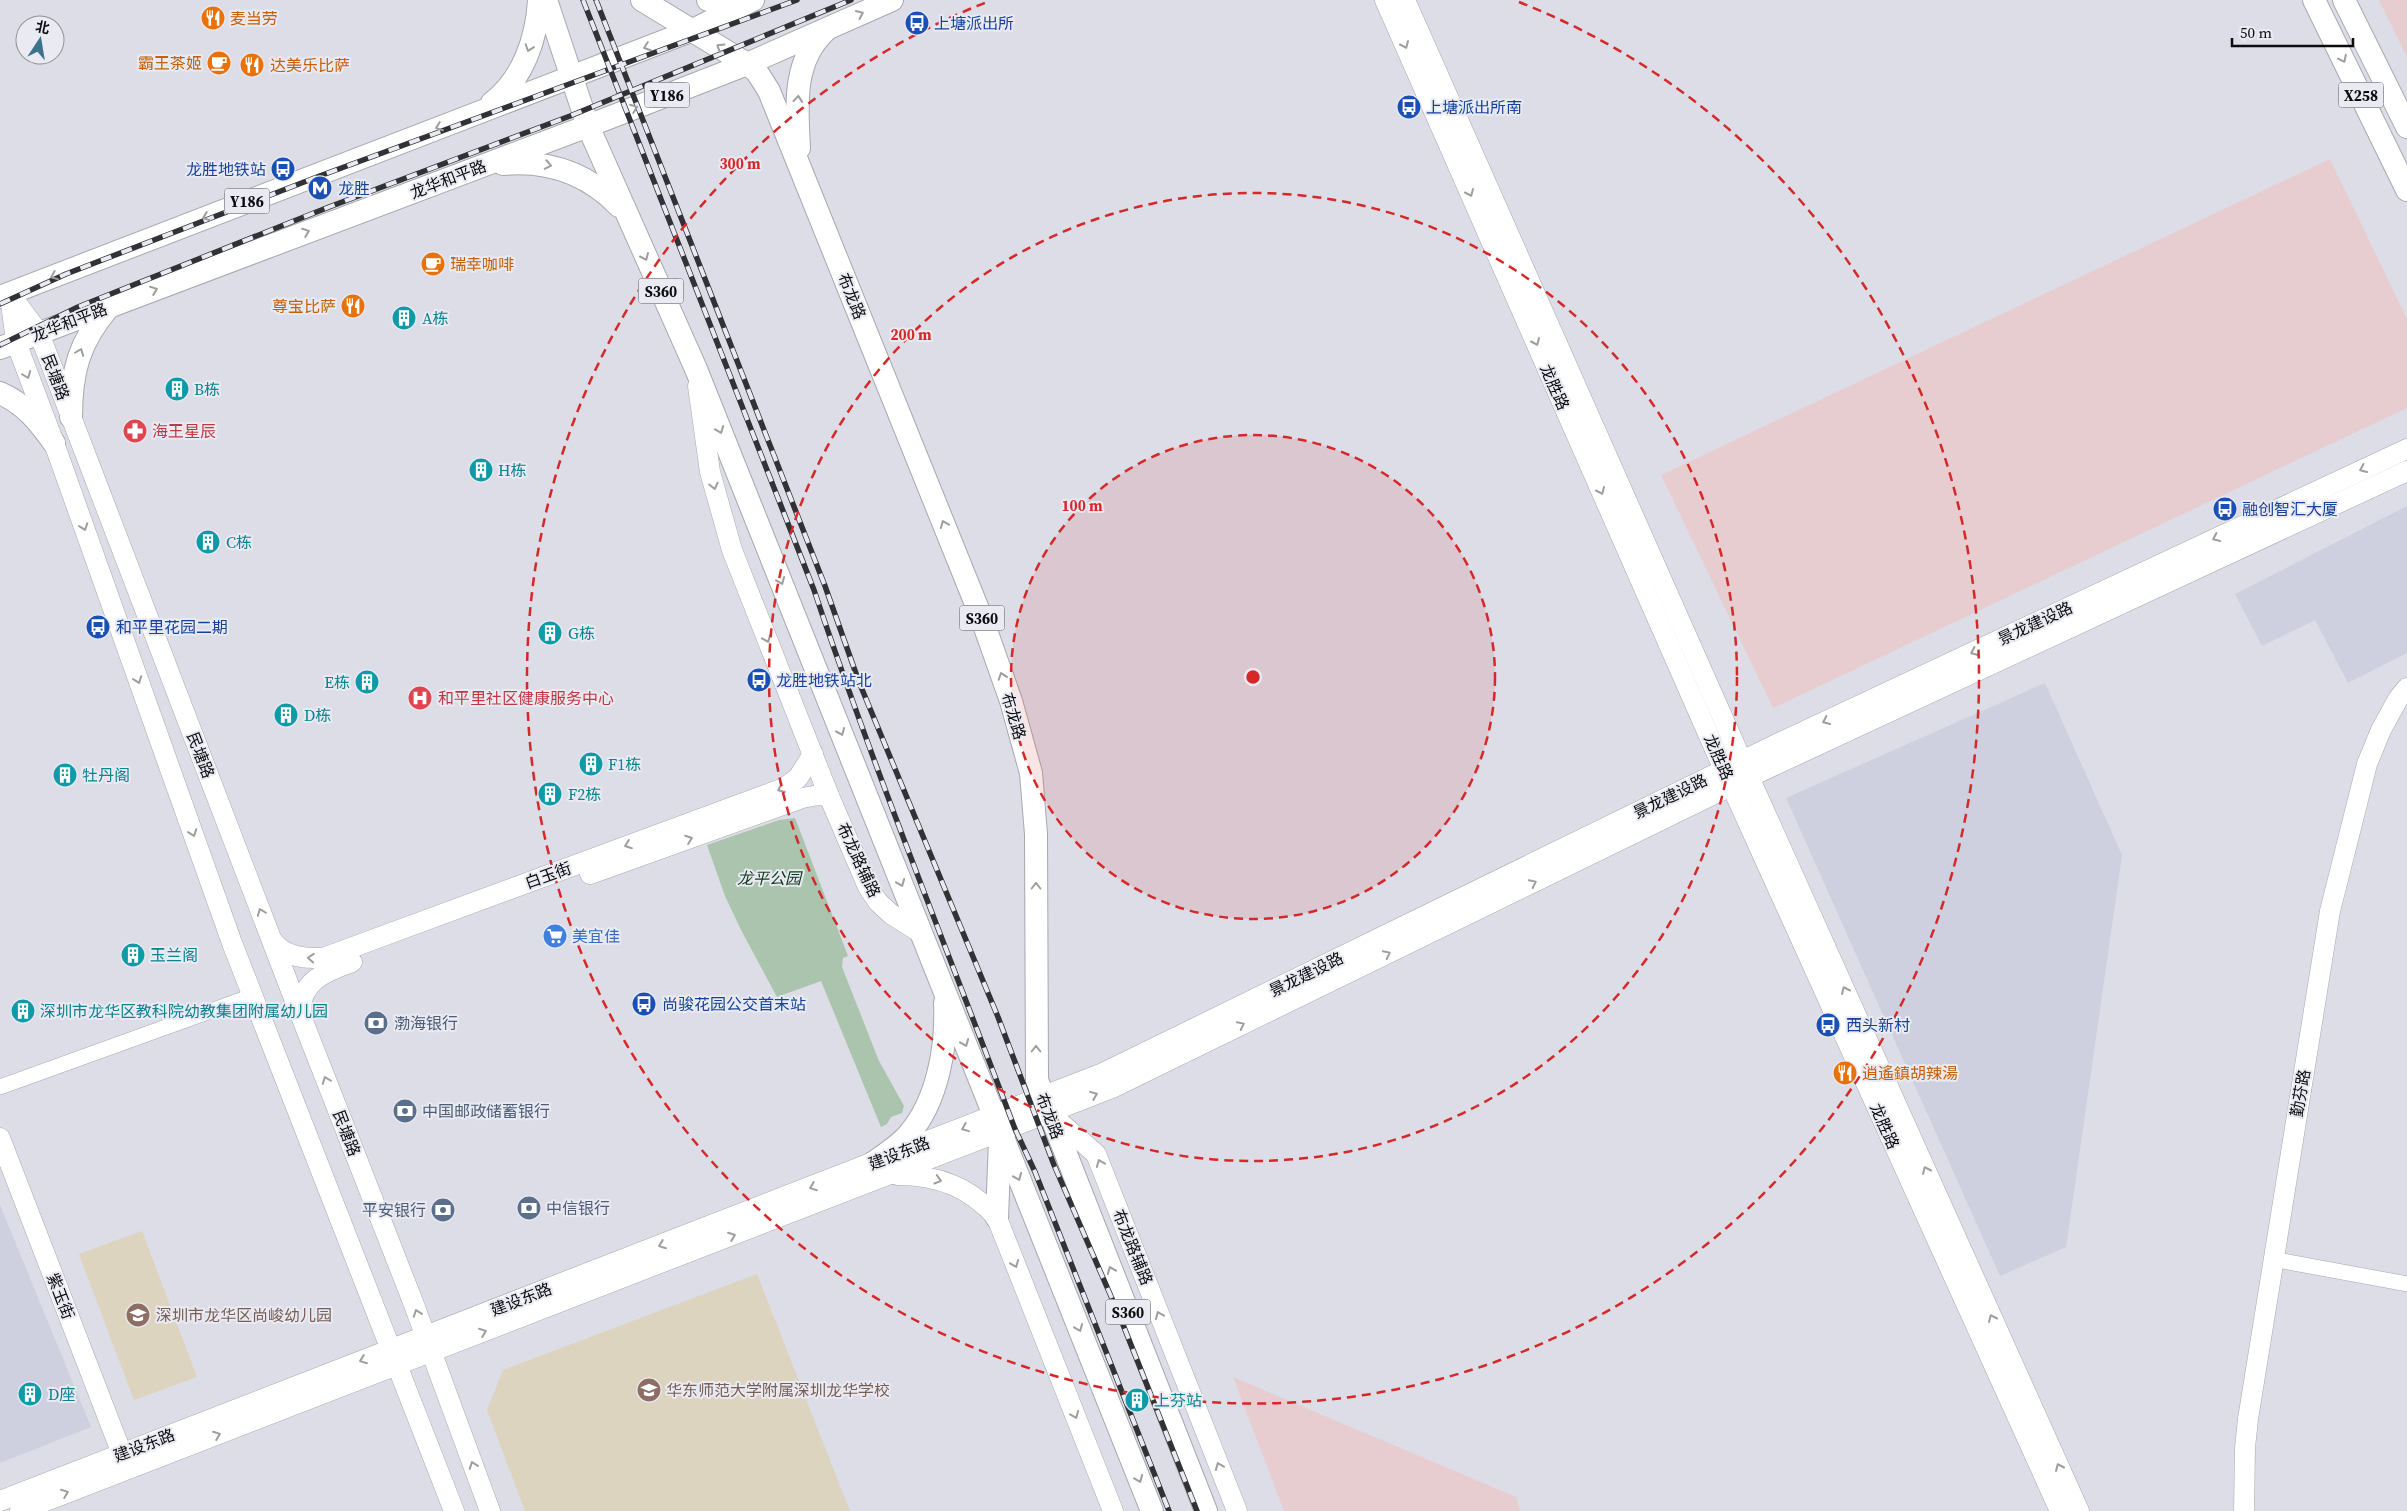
<svg xmlns="http://www.w3.org/2000/svg" width="2407" height="1511" font-family="'Source Serif 4','Noto Sans SC',serif">
<style>
.built{fill:#ced0df}
.industrial{fill:#e7cdd0}
.education{fill:#dcd4bf}
.green{fill:#aac4ad}
.lines{fill:none;stroke-linecap:round;stroke-linejoin:round}
.street-casing{stroke:#a7a8af;stroke-width:16}
.secondary-casing{stroke:#a7a8af;stroke-width:21}
.primary-casing{stroke:#a7a8af;stroke-width:24}
.street{stroke:#fff;stroke-width:15}
.secondary{stroke:#fff;stroke-width:20}
.primary{stroke:#fff;stroke-width:22}
.rail-casing{stroke:#313236;stroke-width:5.5}
.rail{stroke:#eaeaf3;stroke-width:4;stroke-dasharray:11;stroke-linecap:butt}
.oneway{stroke:#9e9e9f}
.ring{fill:none;stroke:#d62828;stroke-width:2.5;stroke-dasharray:9 6}
.labels{text-anchor:middle;dominant-baseline:central;stroke-width:4;stroke-linejoin:round;paint-order:stroke}
.shield{fill:#eaeaf3;stroke:#4f4f53;stroke-width:1}
.shield-label{font-size:15px;font-weight:bold;fill:#0c0c0f}
.food-label{font-size:16px;fill:#c56008;stroke:#eaeaf3;text-anchor:start}
.transit-label{font-size:16px;fill:#164399;stroke:#eaeaf3;text-anchor:start}
.street-label{font-size:16px;fill:#0c0c0f;stroke:#eaeaf3}
.culture-label{font-size:16px;fill:#0d838f;stroke:#eaeaf3;text-anchor:start}
.health-label{font-size:16px;fill:#be3a42;stroke:#eaeaf3;text-anchor:start}
.park-label{font-size:16px;font-style:italic;fill:#0a3816;stroke:#eaeaf3}
.shop-label{font-size:16px;fill:#366cbe;stroke:#eaeaf3;text-anchor:start}
.service-label{font-size:16px;fill:#4e5e75;stroke:#eaeaf3;text-anchor:start}
.education-label{font-size:16px;fill:#785e54;stroke:#eaeaf3;text-anchor:start}
.centre{fill:#d62828;stroke:#eaeaf3;stroke-width:2.5}
.ring-label{font-size:15px;text-anchor:middle;font-weight:bold;fill:#d62828;stroke:#eaeaf3;stroke-width:4;stroke-linejoin:round;paint-order:stroke}
</style>
<rect width="100%" height="100%" fill="#dcdde6"/>
<g class="built">
<path d="M2407 506V653L2348 683 2315 620 2262 646 2235 594Z"/>
<path d="M2045 683 2122 855 2066 1247 2000 1276 1786 798Z"/>
<path d="M0 1205 91 1427 0 1463Z"/>
</g>
<g class="industrial">
<path d="M2379 0H2407V57Z"/>
<path d="M2330 159 2407 319V408L1773 708 1661 475Z"/>
<path d="M1233 1377 1516 1497 1520 1511H1284Z"/>
</g>
<g class="education">
<path d="M142 1231 197 1377 134 1400 79 1254Z"/>
<path d="M757 1274 850 1511H525L487 1410 503 1370Z"/>
</g>
<path class="green" d="M795 818 848 956 843 958 842 967 879 1061 904 1106 902 1113 891 1117 887 1124 881 1127 821 981 777 997 741 930 725 896 707 845 779 820Z"/>
<g class="lines">
<defs>
<g id="street">
<path d="M0 1087 252 996"/>
<path d="M2272 1259 2407 1284"/>
</g>
<g id="secondary">
<path d="M1385 0 1717 754 2060 1511"/>
<path d="M1405 0 1749 777 2079 1511"/>
<path d="M9 293 39 333 290 988 413 1302 490 1511"/>
<path d="M10 295 16 342 54 443 232 943 454 1511"/>
<path d="M698 386 710 472 732 550 829 796 868 887 878 902 891 914 921 933"/>
<path d="M590 874 802 798 819 795 829 796"/>
<path d="M272 940C283 957 308 960 326 957L784 788 798 778 813 754"/>
<path d="M301 1015C298 982 326 971 352 962"/>
<path d="M1049 1113 1096 1154 1237 1511"/>
<path d="M0 1138 122 1454"/>
<path d="M897 1175C938 1175 970 1187 997 1218L1113 1511"/>
<path d="M0 1501 1103 1073 1779 743 2407 449"/>
<path d="M20 1511 1112 1088 1749 777 2407 471"/>
<path d="M2244 1511 2245 1448 2248 1419 2330 911 2367 764 2381 730 2398 699 2407 688"/>
</g>
<g id="primary">
<path d="M546 0 588 126 696 369 1152 1511"/>
<path d="M642 0 747 64 757 72 769 91 982 619 1011 701 1031 773 1036 834 1037 1080 1206 1511"/>
<path d="M708 0 721 2 734 0"/>
<path d="M2314 0 2407 190"/>
<path d="M2344 0 2407 127"/>
<path d="M492 103C523 79 537 38 539 0"/>
<path d="M799 148C797 107 792 62 825 31"/>
<path d="M503 164C549 160 587 173 619 206"/>
<path d="M0 297 693 30 753 0"/>
<path d="M0 348 588 126 747 64 892 0"/>
<path d="M0 393C25 404 39 422 54 443"/>
<path d="M71 417C71 372 79 342 108 308"/>
<path d="M870 1165C884 1155 899 1146 909 1134 938 1100 947 1046 945 1003"/>
<path d="M997 1218 1000 1140"/>
</g>
</defs>
<use href="#street" class="street-casing"/>
<use href="#secondary" class="secondary-casing"/>
<use href="#primary" class="primary-casing"/>
<use href="#street" class="street"/>
<use href="#secondary" class="secondary"/>
<use href="#primary" class="primary"/>
<defs>
<g id="rail">
<path d="M583 0 814 590C875 772 947 949 1015 1129L1035 1172 1169 1511"/>
<path d="M596 0 825 586 859 682 998 1017 1054 1165 1120 1317 1197 1511"/>
<path d="M0 304 66 274 317 177 797 0"/>
<path d="M0 345 78 307 329 207 570 116 851 0"/>
</g>
</defs>
<use href="#rail" class="rail-casing"/>
<use href="#rail" class="rail"/>
</g>
<defs><path id="oneway-chevron" d="M-2-3.5L2.5 0L-2 3.5" fill="none" stroke-width="1.6" stroke-linecap="round" stroke-linejoin="round" transform="scale(1.25)"/></defs>
<g class="oneway">
<use href="#oneway-chevron" transform="translate(860 14) rotate(-24)"/>
<use href="#oneway-chevron" transform="translate(1405 45) rotate(66)"/>
<use href="#oneway-chevron" transform="translate(647 47) rotate(160)"/>
<use href="#oneway-chevron" transform="translate(720 47) rotate(-148)"/>
<use href="#oneway-chevron" transform="translate(529 48) rotate(109)"/>
<use href="#oneway-chevron" transform="translate(2343 59) rotate(64)"/>
<use href="#oneway-chevron" transform="translate(798 99) rotate(-85)"/>
<use href="#oneway-chevron" transform="translate(634 108) rotate(-21)"/>
<use href="#oneway-chevron" transform="translate(439 127) rotate(159)"/>
<use href="#oneway-chevron" transform="translate(548 165) rotate(11)"/>
<use href="#oneway-chevron" transform="translate(1470 193) rotate(66)"/>
<use href="#oneway-chevron" transform="translate(206 217) rotate(159)"/>
<use href="#oneway-chevron" transform="translate(306 232) rotate(-21)"/>
<use href="#oneway-chevron" transform="translate(645 257) rotate(66)"/>
<use href="#oneway-chevron" transform="translate(54 276) rotate(158)"/>
<use href="#oneway-chevron" transform="translate(154 290) rotate(-21)"/>
<use href="#oneway-chevron" transform="translate(1536 342) rotate(66)"/>
<use href="#oneway-chevron" transform="translate(80 352) rotate(-69)"/>
<use href="#oneway-chevron" transform="translate(27 375) rotate(69)"/>
<use href="#oneway-chevron" transform="translate(720 430) rotate(68)"/>
<use href="#oneway-chevron" transform="translate(2363 469) rotate(155)"/>
<use href="#oneway-chevron" transform="translate(714 486) rotate(77)"/>
<use href="#oneway-chevron" transform="translate(1601 491) rotate(66)"/>
<use href="#oneway-chevron" transform="translate(944 524) rotate(-112)"/>
<use href="#oneway-chevron" transform="translate(84 527) rotate(70)"/>
<use href="#oneway-chevron" transform="translate(2216 538) rotate(155)"/>
<use href="#oneway-chevron" transform="translate(781 581) rotate(68)"/>
<use href="#oneway-chevron" transform="translate(767 639) rotate(68)"/>
<use href="#oneway-chevron" transform="translate(1974 652) rotate(155)"/>
<use href="#oneway-chevron" transform="translate(1002 676) rotate(-109)"/>
<use href="#oneway-chevron" transform="translate(138 680) rotate(70)"/>
<use href="#oneway-chevron" transform="translate(1826 721) rotate(155)"/>
<use href="#oneway-chevron" transform="translate(841 732) rotate(68)"/>
<use href="#oneway-chevron" transform="translate(781 789) rotate(157)"/>
<use href="#oneway-chevron" transform="translate(193 833) rotate(70)"/>
<use href="#oneway-chevron" transform="translate(689 839) rotate(-20)"/>
<use href="#oneway-chevron" transform="translate(628 845) rotate(160)"/>
<use href="#oneway-chevron" transform="translate(901 883) rotate(68)"/>
<use href="#oneway-chevron" transform="translate(1533 883) rotate(-26)"/>
<use href="#oneway-chevron" transform="translate(1036 886) rotate(-90)"/>
<use href="#oneway-chevron" transform="translate(261 912) rotate(-111)"/>
<use href="#oneway-chevron" transform="translate(1387 954) rotate(-26)"/>
<use href="#oneway-chevron" transform="translate(311 958) rotate(-176)"/>
<use href="#oneway-chevron" transform="translate(1845 990) rotate(-114)"/>
<use href="#oneway-chevron" transform="translate(1241 1025) rotate(-26)"/>
<use href="#oneway-chevron" transform="translate(965 1043) rotate(68)"/>
<use href="#oneway-chevron" transform="translate(1036 1049) rotate(-90)"/>
<use href="#oneway-chevron" transform="translate(326 1080) rotate(-111)"/>
<use href="#oneway-chevron" transform="translate(1094 1095) rotate(-22)"/>
<use href="#oneway-chevron" transform="translate(965 1128) rotate(158)"/>
<use href="#oneway-chevron" transform="translate(1100 1163) rotate(-112)"/>
<use href="#oneway-chevron" transform="translate(1926 1170) rotate(-114)"/>
<use href="#oneway-chevron" transform="translate(1018 1177) rotate(68)"/>
<use href="#oneway-chevron" transform="translate(938 1180) rotate(16)"/>
<use href="#oneway-chevron" transform="translate(813 1187) rotate(159)"/>
<use href="#oneway-chevron" transform="translate(732 1236) rotate(-21)"/>
<use href="#oneway-chevron" transform="translate(662 1245) rotate(159)"/>
<use href="#oneway-chevron" transform="translate(1015 1264) rotate(68)"/>
<use href="#oneway-chevron" transform="translate(1111 1270) rotate(-112)"/>
<use href="#oneway-chevron" transform="translate(417 1313) rotate(-110)"/>
<use href="#oneway-chevron" transform="translate(1159 1315) rotate(-112)"/>
<use href="#oneway-chevron" transform="translate(1992 1318) rotate(-114)"/>
<use href="#oneway-chevron" transform="translate(1079 1328) rotate(68)"/>
<use href="#oneway-chevron" transform="translate(483 1332) rotate(-21)"/>
<use href="#oneway-chevron" transform="translate(363 1360) rotate(159)"/>
<use href="#oneway-chevron" transform="translate(1075 1415) rotate(68)"/>
<use href="#oneway-chevron" transform="translate(217 1435) rotate(-21)"/>
<use href="#oneway-chevron" transform="translate(473 1465) rotate(-110)"/>
<use href="#oneway-chevron" transform="translate(1219 1466) rotate(-112)"/>
<use href="#oneway-chevron" transform="translate(2059 1467) rotate(-114)"/>
<use href="#oneway-chevron" transform="translate(1139 1479) rotate(68)"/>
<use href="#oneway-chevron" transform="translate(65 1493) rotate(-21)"/>
</g>
<circle cx="1253" cy="677" r="242" fill="#d62828" fill-opacity=".12"/>
<g class="ring">
<circle cx="1253" cy="677" r="242"/>
<circle cx="1253" cy="677" r="484"/>
<path d="M1519 2A726 726 0 1 1 987 2"/>
</g>
<defs>
<symbol id="restaurant-disc" viewBox="-11 -11 22 22"><circle r="9.5" fill="#e8710a" stroke="#eaeaf3"/><path d="M-5-6h1v4h1v-4h1v4h1v-4h1v5L-1.5 .5V6h-2V.5L-5-1ZM5-6V6H3V1.5H1.5Q1.5-4 5-6Z" fill="#fff"/></symbol>
<symbol id="bus-disc" viewBox="-11 -11 22 22"><circle r="9.5" fill="#1a4fb4" stroke="#eaeaf3"/><path d="M-5-6H5V4H4V6H2V4H-2V6H-4V4H-5ZM-3.5-4V0h7V-4ZM-3.5 1.2v1.5H-2V1.2ZM2 1.2v1.5H3.5V1.2Z" fill="#fff"/></symbol>
<symbol id="cafe-disc" viewBox="-11 -11 22 22"><circle r="9.5" fill="#e8710a" stroke="#eaeaf3"/><path d="M-5.5-4.5H6V0H3Q3 3.5 0 3.5H-2.5Q-5.5 3.5-5.5 0ZM3-3.2v2h1.7v-2ZM-6 4.5H4V6H-6Z" fill="#fff"/></symbol>
<symbol id="metro-disc" viewBox="-11 -11 22 22"><circle r="9.5" fill="#1a4fb4" stroke="#eaeaf3"/><path d="M-5.5 5V-5H-3L0 0L3-5H5.5V5H3V-.5L0 4L-3-.5V5Z" fill="#fff"/></symbol>
<symbol id="building-disc" viewBox="-11 -11 22 22"><circle r="9.5" fill="#0f9aa8" stroke="#eaeaf3"/><path d="M-4-6H4V6H1V3H-1V6H-4ZM-2.5-4.3h1.7v1.8h-1.7ZM.8-4.3h1.7v1.8H.8ZM-2.5-1h1.7V.8h-1.7ZM.8-1h1.7V.8H.8Z" fill="#fff"/></symbol>
<symbol id="pharmacy-disc" viewBox="-11 -11 22 22"><circle r="9.5" fill="#e0444e" stroke="#eaeaf3"/><path d="M-2-6h4v4h4v4h-4v4h-4v-4h-4v-4h4Z" fill="#fff"/></symbol>
<symbol id="hospital-disc" viewBox="-11 -11 22 22"><circle r="9.5" fill="#e0444e" stroke="#eaeaf3"/><path d="M-5-5h3v3.5h4V-5h3V5h-3V1.5h-4V5h-3Z" fill="#fff"/></symbol>
<symbol id="supermarket-disc" viewBox="-11 -11 22 22"><circle r="9.5" fill="#3f7fe0" stroke="#eaeaf3"/><path d="M-6-5.5h2.5l.6 2H6L4.5 2H-2.5L-4.4-4H-6ZM-1.5 3.2a1.3 1.3 0 1 0 .1 0ZM3 3.2a1.3 1.3 0 1 0 .1 0Z" fill="#fff"/></symbol>
<symbol id="bank-disc" viewBox="-11 -11 22 22"><circle r="9.5" fill="#5c6f8a" stroke="#eaeaf3"/><path d="M-6-4H6V4H-6ZM0-2.3a2.3 2.3 0 1 0 0 4.6a2.3 2.3 0 1 0 0-4.6Z" fill="#fff"/></symbol>
<symbol id="school-disc" viewBox="-11 -11 22 22"><circle r="9.5" fill="#8d6e63" stroke="#eaeaf3"/><path d="M0-5L7-2L0 1L-7-2ZM-4 1L0 2.5L4 1V4Q0 6-4 4Z" fill="#fff"/></symbol>
</defs>
<g fill-rule="evenodd">
<use href="#restaurant-disc" x="199" y="4" width="28" height="28"/>
<use href="#bus-disc" x="903" y="9" width="28" height="28"/>
<use href="#cafe-disc" x="205" y="49" width="28" height="28"/>
<use href="#restaurant-disc" x="238" y="51" width="28" height="28"/>
<use href="#bus-disc" x="1395" y="93" width="28" height="28"/>
<use href="#bus-disc" x="269" y="155" width="28" height="28"/>
<use href="#metro-disc" x="306" y="174" width="28" height="28"/>
<use href="#cafe-disc" x="419" y="250" width="28" height="28"/>
<use href="#restaurant-disc" x="339" y="292" width="28" height="28"/>
<use href="#building-disc" x="390" y="304" width="28" height="28"/>
<use href="#building-disc" x="163" y="375" width="28" height="28"/>
<use href="#pharmacy-disc" x="121" y="417" width="28" height="28"/>
<use href="#building-disc" x="467" y="456" width="28" height="28"/>
<use href="#bus-disc" x="2211" y="495" width="28" height="28"/>
<use href="#building-disc" x="194" y="528" width="28" height="28"/>
<use href="#bus-disc" x="84" y="613" width="28" height="28"/>
<use href="#building-disc" x="536" y="619" width="28" height="28"/>
<use href="#bus-disc" x="745" y="666" width="28" height="28"/>
<use href="#building-disc" x="353" y="668" width="28" height="28"/>
<use href="#hospital-disc" x="406" y="684" width="28" height="28"/>
<use href="#building-disc" x="272" y="701" width="28" height="28"/>
<use href="#building-disc" x="577" y="750" width="28" height="28"/>
<use href="#building-disc" x="51" y="761" width="28" height="28"/>
<use href="#building-disc" x="536" y="780" width="28" height="28"/>
<use href="#supermarket-disc" x="541" y="922" width="28" height="28"/>
<use href="#building-disc" x="119" y="941" width="28" height="28"/>
<use href="#bus-disc" x="630" y="990" width="28" height="28"/>
<use href="#building-disc" x="9" y="997" width="28" height="28"/>
<use href="#bank-disc" x="362" y="1009" width="28" height="28"/>
<use href="#bus-disc" x="1814" y="1011" width="28" height="28"/>
<use href="#restaurant-disc" x="1831" y="1059" width="28" height="28"/>
<use href="#bank-disc" x="391" y="1097" width="28" height="28"/>
<use href="#bank-disc" x="515" y="1194" width="28" height="28"/>
<use href="#bank-disc" x="429" y="1196" width="28" height="28"/>
<use href="#school-disc" x="124" y="1301" width="28" height="28"/>
<use href="#school-disc" x="635" y="1376" width="28" height="28"/>
<use href="#building-disc" x="16" y="1380" width="28" height="28"/>
<use href="#building-disc" x="1123" y="1386" width="28" height="28"/>
</g>
<g class="labels">
<g class="shield">
<rect x="644.5" y="82.5" width="45" height="25" rx="4"/>
<rect x="2338.5" y="82.5" width="45" height="25" rx="4"/>
<rect x="224.5" y="188.5" width="45" height="25" rx="4"/>
<rect x="638.5" y="278.5" width="45" height="25" rx="4"/>
<rect x="959.5" y="605.5" width="45" height="25" rx="4"/>
<rect x="1105.5" y="1299.5" width="45" height="25" rx="4"/>
</g>
<g class="shield-label">
<text x="667" y="95">Y186</text>
<text x="2361" y="95">X258</text>
<text x="247" y="201">Y186</text>
<text x="661" y="291">S360</text>
<text x="982" y="618">S360</text>
<text x="1128" y="1312">S360</text>
</g>
<g class="food-label">
<text x="230" y="18">麦当劳</text>
<text x="202" y="63" text-anchor="end">霸王茶姬</text>
<text x="270" y="65">达美乐比萨</text>
<text x="450" y="264">瑞幸咖啡</text>
<text x="336" y="306" text-anchor="end">尊宝比萨</text>
<text x="1862" y="1073">逍遙鎮胡辣湯</text>
</g>
<g class="transit-label">
<text x="934" y="23">上塘派出所</text>
<text x="1426" y="107">上塘派出所南</text>
<text x="266" y="169" text-anchor="end">龙胜地铁站</text>
<text x="338" y="188">龙胜</text>
<text x="2242" y="509">融创智汇大厦</text>
<text x="116" y="627">和平里花园二期</text>
<text x="776" y="680">龙胜地铁站北</text>
<text x="662" y="1004">尚骏花园公交首末站</text>
<text x="1846" y="1025">西头新村</text>
</g>
<g class="street-label">
<text transform="translate(448 179) rotate(-21)">龙华和平路</text>
<text transform="translate(852 296) rotate(68)">布龙路</text>
<text transform="translate(69 322) rotate(-21)">龙华和平路</text>
<text transform="translate(56 377) rotate(69)">民塘路</text>
<text transform="translate(1555 387) rotate(66)">龙胜路</text>
<text transform="translate(2035 623) rotate(-25)">景龙建设路</text>
<text transform="translate(1014 716) rotate(73)">布龙路</text>
<text transform="translate(201 755) rotate(69)">民塘路</text>
<text transform="translate(1719 757) rotate(66)">龙胜路</text>
<text transform="translate(1670 796) rotate(-26)">景龙建设路</text>
<text transform="translate(859 860) rotate(65)">布龙路辅路</text>
<text transform="translate(548 875) rotate(-20)">白玉街</text>
<text transform="translate(1306 974) rotate(-26)">景龙建设路</text>
<text transform="translate(2300 1093) rotate(-80)">勤芬路</text>
<text transform="translate(1050 1116) rotate(69)">布龙路</text>
<text transform="translate(1885 1126) rotate(66)">龙胜路</text>
<text transform="translate(347 1133) rotate(69)">民塘路</text>
<text transform="translate(899 1153) rotate(-21)">建设东路</text>
<text transform="translate(1133 1247) rotate(68)">布龙路辅路</text>
<text transform="translate(61 1296) rotate(69)">紫玉街</text>
<text transform="translate(521 1299) rotate(-21)">建设东路</text>
<text transform="translate(144 1445) rotate(-21)">建设东路</text>
</g>
<g class="culture-label">
<text x="422" y="318">A栋</text>
<text x="194" y="389">B栋</text>
<text x="498" y="470">H栋</text>
<text x="226" y="542">C栋</text>
<text x="568" y="633">G栋</text>
<text x="350" y="682" text-anchor="end">E栋</text>
<text x="304" y="715">D栋</text>
<text x="608" y="764">F1栋</text>
<text x="82" y="775">牡丹阁</text>
<text x="568" y="794">F2栋</text>
<text x="150" y="955">玉兰阁</text>
<text x="40" y="1011">深圳市龙华区教科院幼教集团附属幼儿园</text>
<text x="48" y="1394">D座</text>
<text x="1154" y="1400">上芬站</text>
</g>
<g class="health-label">
<text x="152" y="431">海王星辰</text>
<text x="438" y="698">和平里社区健康服务中心</text>
</g>
<g class="park-label">
<text x="769" y="878">龙平公园</text>
</g>
<g class="shop-label">
<text x="572" y="936">美宜佳</text>
</g>
<g class="service-label">
<text x="394" y="1023">渤海银行</text>
<text x="422" y="1111">中国邮政储蓄银行</text>
<text x="546" y="1208">中信银行</text>
<text x="426" y="1210" text-anchor="end">平安银行</text>
</g>
<g class="education-label">
<text x="156" y="1315">深圳市龙华区尚峻幼儿园</text>
<text x="666" y="1390">华东师范大学附属深圳龙华学校</text>
</g>
</g>
<circle cx="1253" cy="677" r="8" class="centre"/>
<g class="ring-label">
<text x="740" y="169">300 m</text>
<text x="911" y="340">200 m</text>
<text x="1082" y="511">100 m</text>
</g>
<g transform="translate(40 40) rotate(12)"><circle r="24" fill="#eaeaf3" stroke="#919198"/>
<path d="M0-4L9 19L0 12L-9 19Z" fill="#3b738d"/>
<text y="-8" font-size="14" font-weight="bold" text-anchor="middle" fill="#0c0c0f">北</text>
</g>
<path d="M2232 38v8h121v-8" fill="none" stroke="#0c0c0f" stroke-width="2.5"/>
<text x="2240" y="38" font-size="15" fill="#0c0c0f" stroke="#eaeaf3" stroke-width="4" paint-order="stroke">50 m</text>
</svg>
